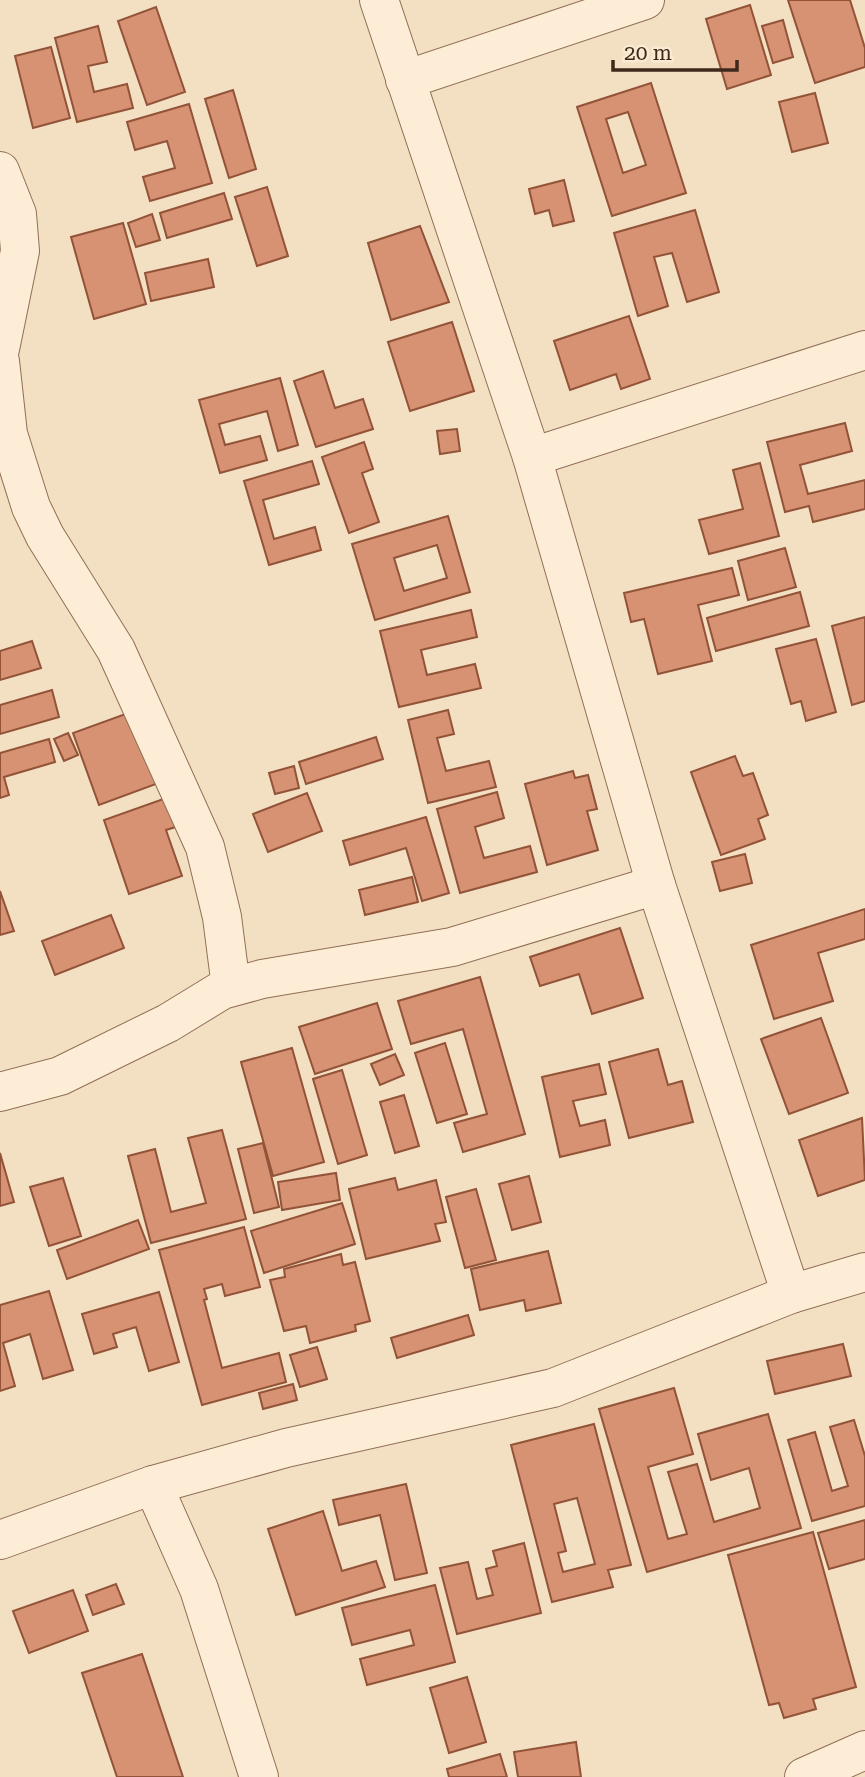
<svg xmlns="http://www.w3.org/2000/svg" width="865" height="1777" font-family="'Roboto Serif',serif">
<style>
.building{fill:#d69272;stroke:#925338;stroke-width:2;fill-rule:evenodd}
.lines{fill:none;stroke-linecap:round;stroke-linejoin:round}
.minor-casing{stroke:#906f56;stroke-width:40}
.minor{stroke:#fdedd6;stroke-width:38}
</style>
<rect width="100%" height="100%" fill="#f3dfc1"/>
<g class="building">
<path d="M788 0H850L865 48V67L815 83Z"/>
<path d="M750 5 771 75 727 89 706 19Z"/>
<path d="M156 7 185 92 147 105 118 21Z"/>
<path d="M783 20 793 57 773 63 762 26Z"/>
<path d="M98 26 107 62 88 66 94 92 127 84 133 108 77 122 55 38Z"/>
<path d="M51 47 70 118 33 128 15 56Z"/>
<path d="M651 83 686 193 612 216 577 107ZM628 112 646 165 623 173 606 119Z"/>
<path d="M233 90 256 169 229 178 205 99Z"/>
<path d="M815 93 828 143 792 152 779 102Z"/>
<path d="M189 104 212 183 150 201 143 177 175 168 167 141 135 150 127 122Z"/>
<path d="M564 180 574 221 553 226 549 210 535 214 529 189Z"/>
<path d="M267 187 288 256 257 266 235 197Z"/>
<path d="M224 193 232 219 167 238 160 213Z"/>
<path d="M695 210 719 292 687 302 672 253 654 257 668 306 638 316 614 233Z"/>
<path d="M152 214 160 240 136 247 128 223Z"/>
<path d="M123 223 146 304 94 319 71 237Z"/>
<path d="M420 226 449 302 391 320 368 243Z"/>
<path d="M208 259 214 287 151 301 145 273Z"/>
<path d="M629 316 650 379 621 389 616 374 570 390 554 341Z"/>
<path d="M452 322 474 391 410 411 388 342Z"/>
<path d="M323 371 335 408 363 399 373 429 316 447 294 381Z"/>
<path d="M280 378 298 445 278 451 267 411 219 424 225 445 260 436 267 460 220 473 199 400Z"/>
<path d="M845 423 852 451 800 465 808 494 865 480V509L813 522 809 506 785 512 767 442Z"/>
<path d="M457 429 460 451 440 454 437 431Z"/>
<path d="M364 442 373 469 362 473 379 522 349 533 322 457Z"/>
<path d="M312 461 319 484 263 500 274 539 315 527 321 550 269 565 244 481Z"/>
<path d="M760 463 779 536 709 554 699 520 743 509 733 470Z"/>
<path d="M448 516 470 592 375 620 352 544ZM437 545 447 578 404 591 394 558Z"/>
<path d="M785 548 796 587 748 600 738 561Z"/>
<path d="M732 568 739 595 698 605 712 661 658 674 644 619 631 622 624 593Z"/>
<path d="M800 592 809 626 716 651 707 618Z"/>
<path d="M471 610 477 637 421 650 427 675 475 664 481 688 399 707 380 631Z"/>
<path d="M865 617V701L852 705 832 626Z"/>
<path d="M816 639 836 712 806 721 801 701 791 704 776 649Z"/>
<path d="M32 641 41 668 0 680V651Z"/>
<path d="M52 690 59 717 0 734V705Z"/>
<path d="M448 710 454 734 437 738 446 771 489 761 496 787 428 803 408 720Z"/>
<path d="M131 712 156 784 99 805 73 733Z"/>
<path d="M68 733 78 755 64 761 54 739Z"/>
<path d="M376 737 383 759 306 784 299 762Z"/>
<path d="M49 739 55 762 4 777 9 795 0 798V753Z"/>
<path d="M735 756 743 776 753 773 768 815 758 819 765 839 721 855 691 772Z"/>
<path d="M294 766 299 788 275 794 269 773Z"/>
<path d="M573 771 575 778 588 775 597 809 587 811 598 850 547 865 525 784Z"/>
<path d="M497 792 504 818 475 827 484 858 530 846 537 872 460 893 437 809Z"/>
<path d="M307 793 322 831 268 852 253 814Z"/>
<path d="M169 797 179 826 166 830 182 876 129 894 104 820Z"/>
<path d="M426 817 449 893 422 901 406 848 350 865 343 841Z"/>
<path d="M745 854 752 883 720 891 712 862Z"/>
<path d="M412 877 418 902 365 915 359 890Z"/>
<path d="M0 891 14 931 0 935Z"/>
<path d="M865 909V939L818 953 833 1001 774 1019 751 945Z"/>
<path d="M111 915 124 948 55 975 42 941Z"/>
<path d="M620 928 643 998 592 1014 579 974 540 986 530 957Z"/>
<path d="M480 977 525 1134 463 1152 454 1123 487 1114 463 1029 411 1044 398 1001Z"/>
<path d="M377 1003 392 1049 315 1074 299 1027Z"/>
<path d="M821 1018 848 1093 789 1114 761 1039Z"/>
<path d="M445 1043 467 1114 437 1123 415 1053Z"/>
<path d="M292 1048 324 1162 273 1176 241 1062Z"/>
<path d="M658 1049 668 1085 682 1081 693 1122 629 1138 609 1062Z"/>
<path d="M395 1054 404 1075 380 1085 371 1064Z"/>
<path d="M599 1064 606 1094 573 1101 580 1126 605 1120 610 1145 560 1157 542 1077Z"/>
<path d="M342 1070 367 1155 338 1164 313 1079Z"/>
<path d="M404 1095 419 1146 395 1153 380 1102Z"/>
<path d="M862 1118 865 1180 818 1196 799 1140Z"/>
<path d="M222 1130 246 1219 151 1243 128 1156 155 1149 171 1212 206 1203 188 1138Z"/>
<path d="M263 1143 279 1207 254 1213 238 1149Z"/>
<path d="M0 1153 14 1202 0 1206Z"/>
<path d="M336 1173 340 1200 282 1210 278 1182Z"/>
<path d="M529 1176 541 1222 512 1230 499 1184Z"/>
<path d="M63 1178 81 1236 49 1246 30 1187Z"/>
<path d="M395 1178 398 1190 436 1180 446 1222 435 1224 440 1241 366 1259 349 1189Z"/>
<path d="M476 1189 496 1260 465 1268 446 1197Z"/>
<path d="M342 1203 355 1244 264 1273 251 1231Z"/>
<path d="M138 1220 149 1249 67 1279 57 1250Z"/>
<path d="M244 1227 260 1287 225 1296 222 1284 204 1289 207 1299 204 1300 222 1368 279 1353 286 1382 202 1405 159 1250Z"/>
<path d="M548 1251 561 1303 526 1311 524 1300 480 1310 471 1269Z"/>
<path d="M341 1254 343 1265 355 1262 370 1321 355 1325 356 1331 310 1343 306 1326 284 1331 270 1280 285 1277 284 1269Z"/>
<path d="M49 1291 73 1370 43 1379 30 1334 3 1343 15 1386 0 1391V1305Z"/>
<path d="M159 1292 179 1362 149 1371 136 1327 113 1334 117 1347 94 1354 82 1314Z"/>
<path d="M468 1315 474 1335 397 1358 391 1338Z"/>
<path d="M843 1344 851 1376 775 1394 767 1361Z"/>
<path d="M317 1347 327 1379 300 1387 290 1355Z"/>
<path d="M293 1384 297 1400 263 1409 259 1393Z"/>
<path d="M674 1388 693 1454 648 1467 668 1539 687 1534 668 1472 697 1464 714 1522 760 1508 749 1468 711 1480 698 1434 768 1414 801 1528 647 1572 599 1409Z"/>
<path d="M854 1420 865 1456V1506L812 1521 788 1440 815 1432 832 1491 848 1486 830 1427Z"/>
<path d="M594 1424 631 1565 608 1570 613 1587 552 1602 511 1445ZM577 1498 595 1564 563 1572 558 1553 566 1551 554 1504Z"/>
<path d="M406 1484 427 1573 395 1580 380 1515 339 1525 333 1500Z"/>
<path d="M323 1511 342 1571 376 1561 385 1587 296 1615 268 1529Z"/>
<path d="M865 1520V1559L829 1569 818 1533Z"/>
<path d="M813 1532 856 1687 813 1699 816 1709 784 1718 779 1703 769 1705 728 1555Z"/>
<path d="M524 1543 541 1613 457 1634 440 1568 468 1562 477 1599 493 1595 486 1569 497 1566 493 1551Z"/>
<path d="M116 1584 124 1604 93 1615 86 1595Z"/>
<path d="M435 1585 455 1662 367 1685 360 1659 414 1645 410 1630 352 1645 342 1608Z"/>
<path d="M73 1590 88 1631 29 1653 13 1611Z"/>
<path d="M142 1654 183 1777H117L82 1673Z"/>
<path d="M467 1677 486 1742 449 1753 430 1688Z"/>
<path d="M576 1742 581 1777H518L514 1752Z"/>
<path d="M500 1754 507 1777H449L447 1769Z"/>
</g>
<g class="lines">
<defs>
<g id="minor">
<path d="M379 0 532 457 656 885 791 1294"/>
<path d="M405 80 645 0"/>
<path d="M0 171 17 214 20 251 0 349"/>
<path d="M0 361 8 434 31 507 45 536 116 650 205 847 222 917 231 987"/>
<path d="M532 457 865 350"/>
<path d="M0 1092 60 1076 168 1023 222 990 262 979 452 947 656 885"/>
<path d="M153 1485 199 1589 259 1777"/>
<path d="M0 1540 153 1485 286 1448 553 1388 791 1294 865 1272"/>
<path d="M804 1777 865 1750"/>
</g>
</defs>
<use href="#minor" class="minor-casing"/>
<use href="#minor" class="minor"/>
</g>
<path d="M613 60v10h124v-10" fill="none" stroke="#3e291c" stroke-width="3.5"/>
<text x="624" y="60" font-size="21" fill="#3e291c" stroke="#faead2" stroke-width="5" paint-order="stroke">20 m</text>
</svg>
